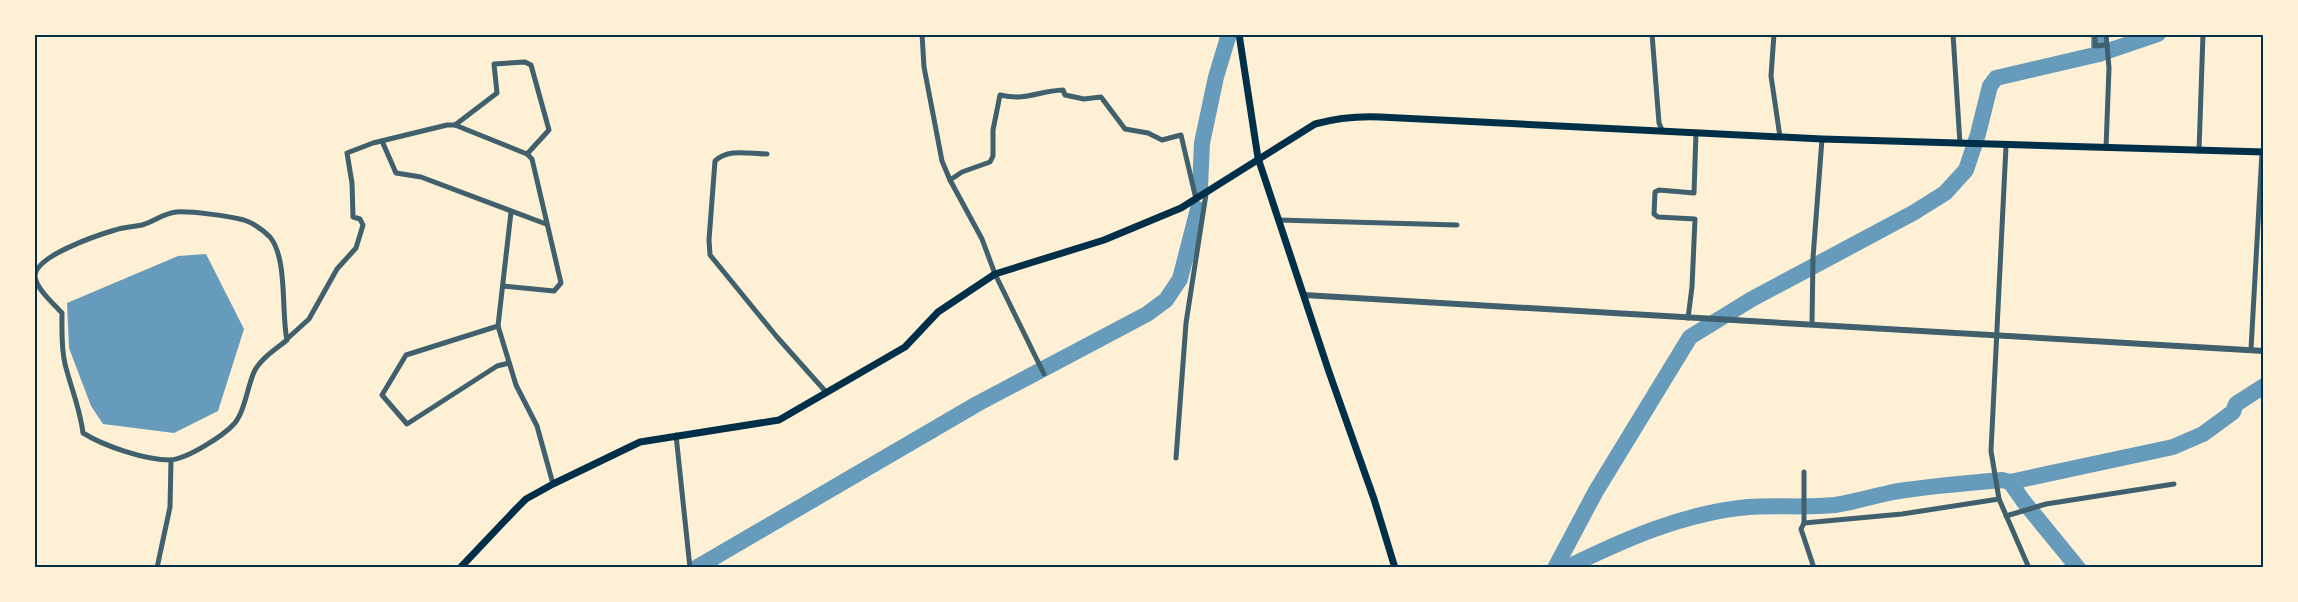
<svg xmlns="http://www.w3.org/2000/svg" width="2298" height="602" font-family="'Sofia Sans Condensed',sans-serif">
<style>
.water{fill:#669bbc}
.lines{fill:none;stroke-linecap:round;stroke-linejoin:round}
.river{stroke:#669bbc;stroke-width:16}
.minor{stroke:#3f606c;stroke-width:5}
.tertiary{stroke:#3f606c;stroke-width:6}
.secondary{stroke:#003049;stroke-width:7}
.neatline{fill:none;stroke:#003049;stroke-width:2}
</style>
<rect width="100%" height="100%" fill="#fdf0d5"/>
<path class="water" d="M206 254 244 329 218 411 174 433 103 424 91 406 69 348 67 303 178 256Z"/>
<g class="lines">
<g class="river">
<path d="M2099 54V34"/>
<path d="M1200 187 1202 143 1216 77 1229 34"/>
<path d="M2010 482 2024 502 2078 568"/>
<path d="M696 568 977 404 1147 314 1166 300 1180 279 1198 209"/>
<path d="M1555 568 1596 491 1690 337 1752 299 1913 213 1945 193 1966 170 1978 134 1990 86 1996 78 2099 54 2158 34"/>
<path d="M1566 568C1623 540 1683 513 1748 507 1776 505 1806 508 1835 505 1854 502 1874 496 1893 492 1929 486 1966 483 2002 480L2010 482 2173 447 2203 434 2233 412 2236 404 2264 386"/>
</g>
<g class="minor">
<path d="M922 34 924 67 942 161 950 180 982 239 995 274 1044 374"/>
<path d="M1652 34 1659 123 1662 130"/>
<path d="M1774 34 1771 76 1780 137"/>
<path d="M1953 34 1960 144"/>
<path d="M2095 34V46L2107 45"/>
<path d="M455 125 497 93 494 64 525 62 531 65 549 130 527 154"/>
<path d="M382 141 396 173 421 177 546 224"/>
<path d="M2006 146 1991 451 1999 499 2029 568"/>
<path d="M2106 148 2109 68 2106 34"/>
<path d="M2199 151 2203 34"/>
<path d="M767 154C750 154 728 148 715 161L709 240 710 255 777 337 826 392"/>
<path d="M950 180 962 172 990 162 993 156V130L1000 95C1028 101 1037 91 1063 90L1065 95 1084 99 1101 97 1125 129 1148 133 1162 140 1181 135 1196 199"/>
<path d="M511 212 498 326 516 385 537 426 553 484"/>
<path d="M1278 220 1457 225"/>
<path d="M1688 318 1692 287 1695 219 1658 217 1654 214 1655 192 1659 190 1694 193 1696 132"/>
<path d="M1812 323 1813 258 1822 139"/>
<path d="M498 326 406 355 382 395 407 424 497 366 509 363"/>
<path d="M287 340C281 313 288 259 270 237 263 230 253 223 244 220 228 216 192 211 176 212 164 213 153 222 142 225 133 227 124 227 115 230 98 235 35 256 35 276 36 289 54 304 62 313 62 330 61 347 65 364 71 388 80 408 83 433 104 446 145 460 170 460 187 459 223 436 234 424 245 411 247 388 254 372 260 359 276 349 287 340V339L309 319 337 269 356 248 363 225 360 219 353 217 352 183 347 153 373 143 447 125H455L527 154 532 159 561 283 554 291 503 286"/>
<path d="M2251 349 2262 152"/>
<path d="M676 435 690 568"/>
<path d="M1176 458 1186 323 1206 194"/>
<path d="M1804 472V523L1801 529 1814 568"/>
<path d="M2006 516 2046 504 2174 484"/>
<path d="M1804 523 1902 514 1999 499"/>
<path d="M157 568 170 507 171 460"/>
</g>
<path class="tertiary" d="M1304 295 2264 351"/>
<g class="secondary">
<path d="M1239 34 1258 158 1329 372 1374 499 1395 568"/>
<path d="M460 568 515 510 526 499 553 484 640 442 779 420 905 347 938 312 995 274 1104 240 1181 208 1315 124C1337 118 1357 116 1380 117L1822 139 2264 152"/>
</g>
</g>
<rect width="2298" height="602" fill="none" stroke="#fdf0d5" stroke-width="72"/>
<rect x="36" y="36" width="2226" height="530" class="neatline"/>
</svg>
